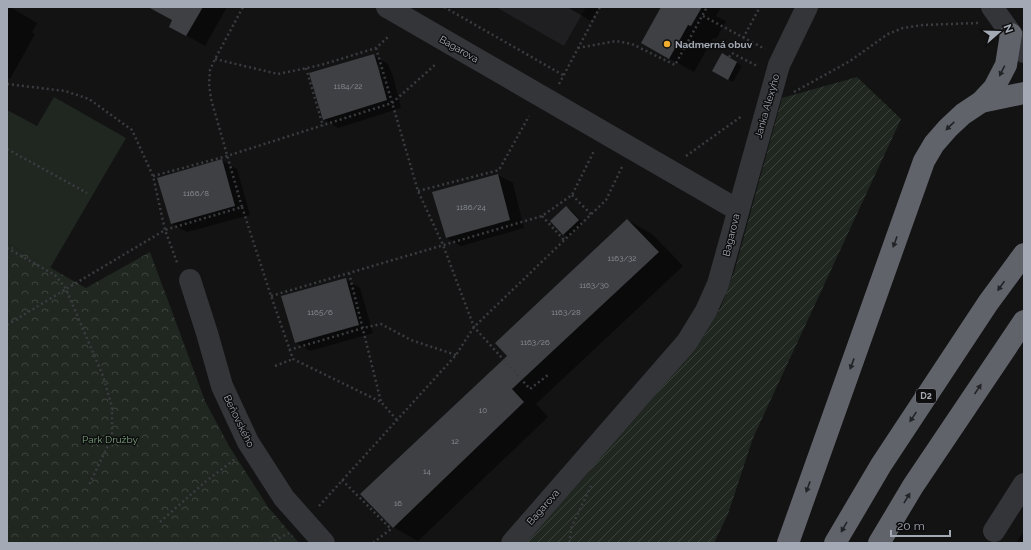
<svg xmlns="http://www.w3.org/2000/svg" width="1031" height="550" font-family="Raleway,sans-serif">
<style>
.built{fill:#1f1f21}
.park{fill:url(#park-crowns)}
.garden{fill:url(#garden-furrows)}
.pitch{fill:#1f2720}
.shadow{fill:#0007;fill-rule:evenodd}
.building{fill:#3f4044}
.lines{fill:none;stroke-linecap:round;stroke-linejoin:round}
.path{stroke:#3a3c40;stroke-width:2.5;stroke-dasharray:2 3;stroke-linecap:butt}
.minor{stroke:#343539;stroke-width:22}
.highway{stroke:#60636a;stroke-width:22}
.oneway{fill:#222326}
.poi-dot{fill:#f2ac2e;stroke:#0e0e0f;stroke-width:1.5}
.labels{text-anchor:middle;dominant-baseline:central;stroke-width:3;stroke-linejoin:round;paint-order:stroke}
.number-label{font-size:8px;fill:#8b9099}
.shield{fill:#0e0e0f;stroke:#777b83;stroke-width:1}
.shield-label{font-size:9px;font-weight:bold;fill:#a4aab5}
.poi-label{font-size:10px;font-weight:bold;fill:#a4aab5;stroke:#0e0e0f;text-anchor:start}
.street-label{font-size:10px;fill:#a4aab5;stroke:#0e0e0f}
.park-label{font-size:10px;fill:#7ba07d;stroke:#0e0e0f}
</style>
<defs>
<pattern id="park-crowns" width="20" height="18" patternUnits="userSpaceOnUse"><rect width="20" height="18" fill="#1f2720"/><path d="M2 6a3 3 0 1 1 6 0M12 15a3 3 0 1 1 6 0" fill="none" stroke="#3d443e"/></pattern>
<pattern id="garden-furrows" width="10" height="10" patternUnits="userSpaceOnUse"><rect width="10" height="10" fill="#1f2720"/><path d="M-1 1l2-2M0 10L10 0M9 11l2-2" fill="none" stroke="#3d443e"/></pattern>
</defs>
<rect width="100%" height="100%" fill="#131314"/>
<path class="built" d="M496 7H586L564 46Z"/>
<path class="park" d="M7 243 86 288 150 252 205 401 229 446 268 507 299 543H7Z"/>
<path class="garden" d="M857 77 901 119 753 438 728 514 714 543H526L682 364 704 336 721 307 735 269 782 98Z"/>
<path class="pitch" d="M54 97 126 138 50 268 7 243V110L37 126Z"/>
<g class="shadow">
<path d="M7 7H10L37 23 32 32 35 34 10 79 7 77Z"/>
<path d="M149 7H227L205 46 170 26 173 20Z"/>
<path d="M567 7H599L591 21Z"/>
<path d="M662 7H721L716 16 726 21 716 39 713 38 694 72 667 57Z"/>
<path d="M723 54 742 66 733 82 714 70Z"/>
<path d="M373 55 388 64 393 76 401 108 338 128 324 119ZM376 65H379L381 72H379Z"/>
<path d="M222 161 237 169 250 215 187 232 172 224Z"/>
<path d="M498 175 513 183 524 228 461 246 447 238Z"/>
<path d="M566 207 571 210 583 223 568 237 563 234Z"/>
<path d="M627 220 652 234 683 266 536 404 548 417 418 541 393 527 508 356Z"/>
<path d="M345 279 360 288 373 333 310 351 295 342Z"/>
<path d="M1024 531V543H1016Z"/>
</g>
<g class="building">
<path d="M148 7H203L186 36 169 27 172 20Z"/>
<path d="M661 7H702L691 26 688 25 669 59 641 43Z"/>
<path d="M722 53 737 62 728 80 712 71Z"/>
<path d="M374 54 378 67 387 100 323 120 309 73Z"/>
<path d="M222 159 235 206 171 224 157 178Z"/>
<path d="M498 174 510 220 446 238 432 192Z"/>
<path d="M566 206 579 220 563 235 550 221Z"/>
<path d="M627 219 659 252 512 389 524 402 393 528 360 494 507 356 495 343Z"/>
<path d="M346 278 359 325 295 343 281 296Z"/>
</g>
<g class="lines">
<g class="path">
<path d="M444 7 563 75"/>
<path d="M703 16 765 49"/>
<path d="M743 38 760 7"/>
<path d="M376 48 418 191 443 245 474 327 530 389 548 375"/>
<path d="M578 48 616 41 632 44 675 65 707 7"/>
<path d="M729 57 732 53 757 66"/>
<path d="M215 59 278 74 321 65 376 48 388 37"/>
<path d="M306 68 323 126"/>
<path d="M7 84 65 91 89 99 132 130 153 176 165 230 178 265"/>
<path d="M559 84 600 7"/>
<path d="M794 92 850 61 888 34 903 28 923 25 978 23"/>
<path d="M7 149 87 193"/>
<path d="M686 156 742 116"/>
<path d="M153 176 227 156 392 103 436 64"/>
<path d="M418 191 499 170 529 116"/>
<path d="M572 195 591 214"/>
<path d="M242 207 271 296 293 359 381 402 397 420"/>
<path d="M542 216 564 240"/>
<path d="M7 248 55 275 66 289 103 376 112 407V437L88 487"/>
<path d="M349 273 381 402"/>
<path d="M271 296 542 216 572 195 594 151"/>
<path d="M7 325 66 289 165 230 242 207 211 99 209 84 210 70 215 59 243 7"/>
<path d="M289 350 363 328 381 324 411 340 456 355"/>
<path d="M275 366 293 359"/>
<path d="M342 480 391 529 373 543"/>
<path d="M319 506 456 355 474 327 606 200 622 167"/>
<path d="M160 522 205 482 235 459"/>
<path d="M270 543 289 533"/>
<path d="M569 543 572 526 591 486"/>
</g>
<g class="minor">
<path d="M387 7 738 210"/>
<path d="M992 7 1024 52"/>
<path d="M190 280 207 333 222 386 248 442 284 498 324 543"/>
<path d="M994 531 1024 484"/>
<path d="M512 543 687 342 706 311 718 284 779 65 807 7"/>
</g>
<g class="highway">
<path d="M981 102 1024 93"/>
<path d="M788 543 924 161 934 144 948 128 963 114 981 102 994 88 1006 65 1011 34"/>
<path d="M835 543 881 465 988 303 1024 254"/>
<path d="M879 543 913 486 1024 321"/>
</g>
</g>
<defs><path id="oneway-solid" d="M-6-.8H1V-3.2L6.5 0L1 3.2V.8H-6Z"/></defs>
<g class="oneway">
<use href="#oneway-solid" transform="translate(1002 71) rotate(117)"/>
<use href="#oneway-solid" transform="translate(950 126) rotate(136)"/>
<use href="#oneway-solid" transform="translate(895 242) rotate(110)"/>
<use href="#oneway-solid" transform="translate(1001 286) rotate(126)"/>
<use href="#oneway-solid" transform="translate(852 364) rotate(110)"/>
<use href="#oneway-solid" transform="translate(978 389) rotate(-56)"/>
<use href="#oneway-solid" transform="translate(913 417) rotate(124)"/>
<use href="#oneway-solid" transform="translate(808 487) rotate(110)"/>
<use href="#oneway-solid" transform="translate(907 498) rotate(-59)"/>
<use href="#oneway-solid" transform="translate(844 527) rotate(120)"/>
</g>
<circle class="poi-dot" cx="667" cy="44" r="4"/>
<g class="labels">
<g class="number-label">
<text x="348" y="86">1184/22</text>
<text x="196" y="193">1166/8</text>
<text x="471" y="207">1186/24</text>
<text x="622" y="258">1163/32</text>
<text x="594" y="285">1163/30</text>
<text x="320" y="312">1165/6</text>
<text x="566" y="312">1163/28</text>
<text x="535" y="342">1163/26</text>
<text x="483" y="410">10</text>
<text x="455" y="441">12</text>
<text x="427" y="471">14</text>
<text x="398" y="503">16</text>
</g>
<rect class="shield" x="916" y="389" width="20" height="14" rx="3"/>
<g class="shield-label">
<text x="926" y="396">D2</text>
</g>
<g class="poi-label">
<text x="675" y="44">Nadmerná obuv</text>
</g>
<g class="street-label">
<text transform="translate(459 49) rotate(30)">Bagarova</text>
<text transform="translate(767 106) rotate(-74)">Janka Alexyho</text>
<text transform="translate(731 235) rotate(-76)">Bagarova</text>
<text transform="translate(239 421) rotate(64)">Beňovského</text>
<text transform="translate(543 507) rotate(-49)">Bagarova</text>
</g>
<g class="park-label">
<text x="110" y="439">Park Družby</text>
</g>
</g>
<rect width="1031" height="550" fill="none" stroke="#a4aab5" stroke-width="16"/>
<g transform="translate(999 32) rotate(70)" stroke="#0e0e0f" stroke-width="3" paint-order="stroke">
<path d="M0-3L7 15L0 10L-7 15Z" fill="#a4aab5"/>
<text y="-6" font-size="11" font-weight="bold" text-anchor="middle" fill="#a4aab5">N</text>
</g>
<path d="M891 530v6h59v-6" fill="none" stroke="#a4aab5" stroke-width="2"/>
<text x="897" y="530" font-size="12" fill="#a4aab5" stroke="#0e0e0f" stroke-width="3" paint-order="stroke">20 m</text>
</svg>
